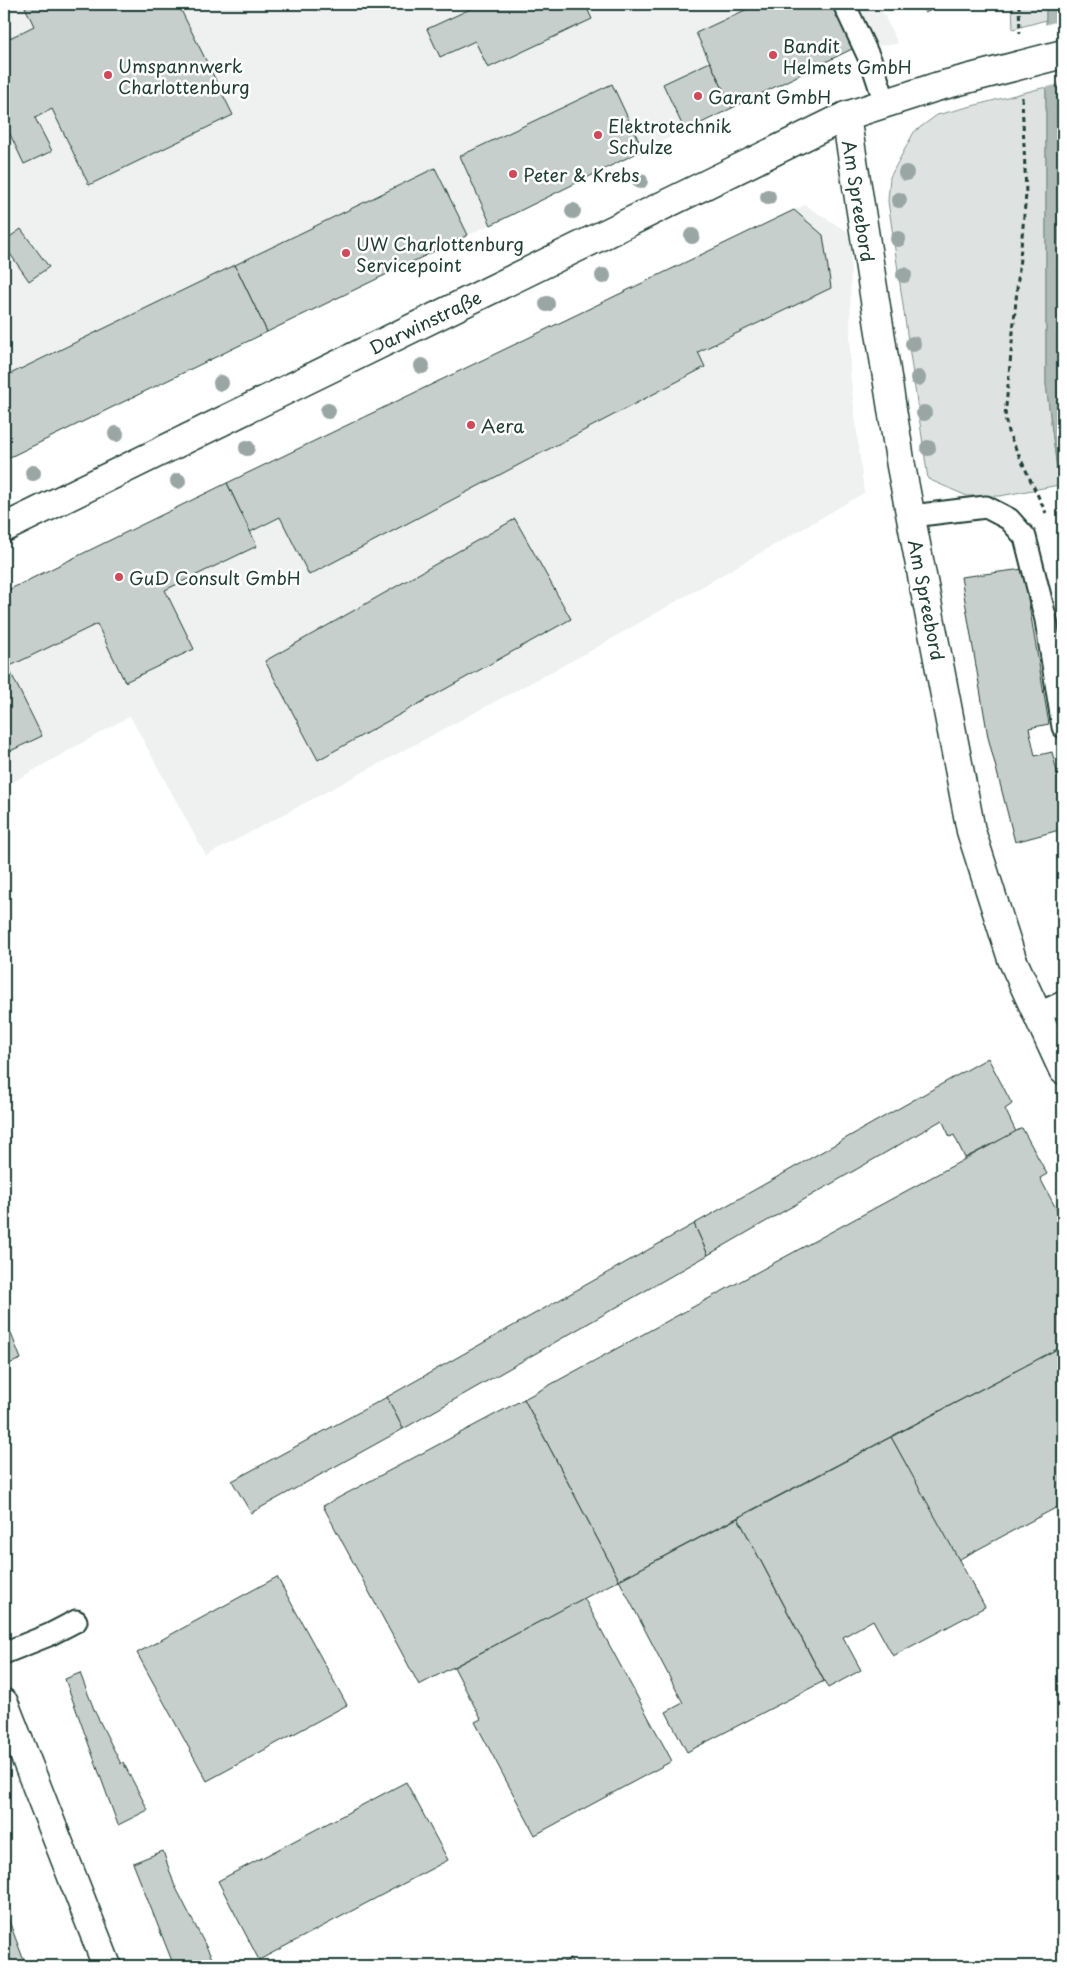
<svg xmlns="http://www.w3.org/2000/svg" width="1067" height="1970" font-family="'Playpen Sans',sans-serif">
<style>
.built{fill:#eef1f0}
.green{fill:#dee3e2;stroke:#7e908b}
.water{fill:#afbab7;stroke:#758883}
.pier{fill:#fff}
.building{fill:#c7cfcc;stroke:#1f3d34}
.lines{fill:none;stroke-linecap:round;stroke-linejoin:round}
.service-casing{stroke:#1f3d34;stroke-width:25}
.minor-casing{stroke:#1f3d34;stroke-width:31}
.path{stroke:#1f3d34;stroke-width:3;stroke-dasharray:5 4;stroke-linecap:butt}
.service{stroke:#fff;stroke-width:21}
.minor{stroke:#fff;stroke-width:28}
.minor-bridge-casing{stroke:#1f3d34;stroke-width:31;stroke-linecap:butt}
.minor-bridge{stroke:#fff;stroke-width:28}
.tree{fill:#99a6a3}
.poi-dot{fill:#d1495b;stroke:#fff;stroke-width:2}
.labels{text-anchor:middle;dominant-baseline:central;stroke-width:5;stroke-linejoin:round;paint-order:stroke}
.poi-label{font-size:18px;fill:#1f3d34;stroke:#fff;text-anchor:start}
.street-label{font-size:18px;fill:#1f3d34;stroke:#fff}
</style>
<rect width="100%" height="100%" fill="#fff"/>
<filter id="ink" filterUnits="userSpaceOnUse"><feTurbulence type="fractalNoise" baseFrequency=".02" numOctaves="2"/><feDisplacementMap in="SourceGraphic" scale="10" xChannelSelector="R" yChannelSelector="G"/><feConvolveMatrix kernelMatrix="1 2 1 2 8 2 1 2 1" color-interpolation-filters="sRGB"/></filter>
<g filter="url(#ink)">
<g class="built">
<path d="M4 4H879L898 44 855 48 4 460Z"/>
<path d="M805 205 851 234 850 372 864 493 594 649 206 856 130 716 4 787V592Z"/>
</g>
<g class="green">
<path d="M1012 4H1046V20L1013 29Z"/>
<path d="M1046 87V384L1059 485 1000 496H967L928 479 888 201 890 177 914 132 937 115Z"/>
</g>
<path class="water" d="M1046 4H1063V514L1046 384Z"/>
<path class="pier" d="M1063 20V83L1044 88V25Z"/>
<g class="building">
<path d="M32 4H178L233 115 89 185 52 109 35 118 52 151 24 164 9 132 4 134V41L34 26 25 7Z"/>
<path d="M481 4H585L592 19 488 68 475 41 440 57 427 29Z"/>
<path d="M758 4H833L854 48 732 108 696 33Z"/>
<path d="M920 4H944L925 13Z"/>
<path d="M710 62 732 108 685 131 663 84Z"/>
<path d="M612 84 643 150 491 225 460 156Z"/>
<path d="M435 168 468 235 267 332 235 265Z"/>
<path d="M794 210 823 235 831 288 698 352 705 367 309 575 280 517 250 532 227 483Z"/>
<path d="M21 229 49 267 29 281 4 245V241Z"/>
<path d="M235 265 267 332 4 460V377Z"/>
<path d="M227 483 257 546 165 590 194 649 125 682 97 624 8 667 42 736 4 754V592Z"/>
<path d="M515 519 571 619 318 760 265 661Z"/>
<path d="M1023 569 1049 724 1029 728 1035 756 1052 752 1063 795V829L1015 842 988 737 961 577Z"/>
<path d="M988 1058 1012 1104 1005 1109 1016 1132 965 1158 954 1135 950 1137 942 1120 708 1255 694 1224Z"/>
<path d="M1022 1128 1047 1174 1040 1178 1063 1222V1346L619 1580 524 1399Z"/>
<path d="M694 1224 708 1255 403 1429 387 1397Z"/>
<path d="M4 1316 21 1359 4 1366Z"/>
<path d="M1063 1346V1504L958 1560 891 1437Z"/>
<path d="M387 1397 403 1429 251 1513 232 1481Z"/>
<path d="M524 1399 619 1580 419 1685 323 1506Z"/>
<path d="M891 1437 985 1607 893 1656 873 1620 843 1637 861 1670 828 1688 738 1518Z"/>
<path d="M738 1518 824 1681 687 1752 666 1712 683 1703 619 1580Z"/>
<path d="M277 1577 347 1705 207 1781 137 1653Z"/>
<path d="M584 1598 672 1761 535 1835 475 1722 481 1719 454 1667Z"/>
<path d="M80 1673 95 1712 121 1764 123 1762 148 1810 118 1825 65 1679Z"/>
<path d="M406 1782 448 1860 259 1960 218 1881Z"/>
<path d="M163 1851 174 1884 216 1966H174L133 1863Z"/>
<path d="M4 1908 26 1966H4Z"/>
<path d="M570 1959 574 1966H555Z"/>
</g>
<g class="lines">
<defs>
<g id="service">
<path d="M844 4 873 66 885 103"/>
<path d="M912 516 986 507 1009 519 1025 537 1046 620 1063 727"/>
<path d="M1037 1014 1063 1002"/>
<path d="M4 1653 49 1635 76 1621"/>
</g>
<g id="minor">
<path d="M846 116 901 466 971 831 1012 959 1063 1070"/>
<path d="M4 528 846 116 936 87"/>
<path d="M4 1703 107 1966"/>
</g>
</defs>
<use href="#service" class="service-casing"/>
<use href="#minor" class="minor-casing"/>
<g class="path">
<path d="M1019 4 1020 33"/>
<path d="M1022 97 1026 194 1005 417 1008 432 1046 513"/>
</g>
<use href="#service" class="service"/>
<use href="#minor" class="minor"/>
<defs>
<path id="minor-bridge" d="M936 87 1063 54"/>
</defs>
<use href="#minor-bridge" class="minor-bridge-casing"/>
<use href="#minor-bridge" class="minor-bridge"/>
</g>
<g class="tree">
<circle cx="906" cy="173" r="8"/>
<circle cx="640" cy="181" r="8"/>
<circle cx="768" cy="197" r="8"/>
<circle cx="899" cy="200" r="8"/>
<circle cx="573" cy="211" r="8"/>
<circle cx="692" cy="236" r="8"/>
<circle cx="898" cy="239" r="8"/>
<circle cx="904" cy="275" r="8"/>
<circle cx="603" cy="276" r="8"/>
<circle cx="547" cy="304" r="8"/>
<circle cx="913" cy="344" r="8"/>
<circle cx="422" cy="366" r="8"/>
<circle cx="918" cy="378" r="8"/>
<circle cx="221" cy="383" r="8"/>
<circle cx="328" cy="411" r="8"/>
<circle cx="924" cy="413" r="8"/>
<circle cx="116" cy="434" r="8"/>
<circle cx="247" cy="448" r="8"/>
<circle cx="928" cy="448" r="8"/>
<circle cx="33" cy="473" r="8"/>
<circle cx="178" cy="481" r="8"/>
</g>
</g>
<g class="poi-dot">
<circle cx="773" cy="55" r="5"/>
<circle cx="108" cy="75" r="5"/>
<circle cx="698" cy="96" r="5"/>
<circle cx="598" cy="135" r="5"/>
<circle cx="513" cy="174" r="5"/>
<circle cx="346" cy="253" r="5"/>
<circle cx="471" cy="425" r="5"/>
<circle cx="119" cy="577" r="5"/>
</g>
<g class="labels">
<g class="poi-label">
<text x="783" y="45">Bandit<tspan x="783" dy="21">Helmets GmbH</tspan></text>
<text x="118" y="65">Umspannwerk<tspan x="118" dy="21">Charlottenburg</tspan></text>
<text x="708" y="96">Garant GmbH</text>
<text x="608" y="125">Elektrotechnik<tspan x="608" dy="21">Schulze</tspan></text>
<text x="523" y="174">Peter &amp; Krebs</text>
<text x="356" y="243">UW Charlottenburg<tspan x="356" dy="21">Servicepoint</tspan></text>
<text x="481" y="425">Aera</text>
<text x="129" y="577">GuD Consult GmbH</text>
</g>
<g class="street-label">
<text transform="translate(859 201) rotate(81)">Am Spreebord</text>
<text transform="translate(425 322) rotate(-26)">Darwinstraße</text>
<text transform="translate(927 600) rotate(79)">Am Spreebord</text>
</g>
</g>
<rect width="1067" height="1970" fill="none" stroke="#fff" stroke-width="20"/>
<rect x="10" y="10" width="1047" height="1950" fill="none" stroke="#1f3d34" stroke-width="2" filter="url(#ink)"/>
</svg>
